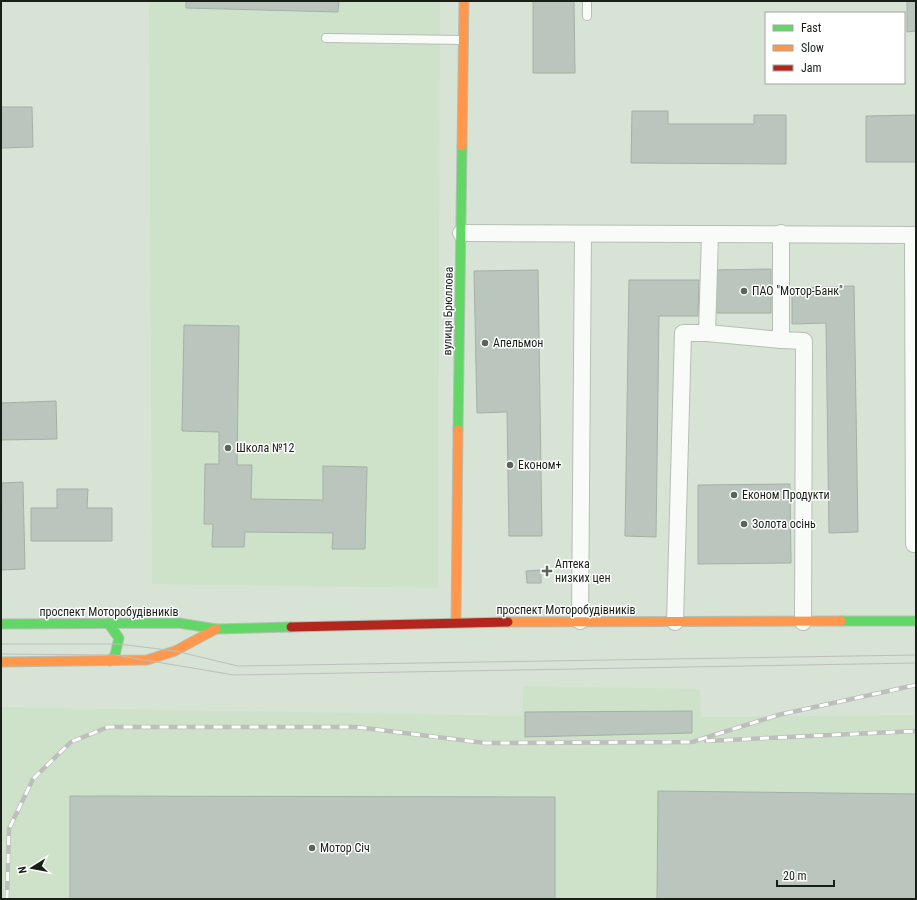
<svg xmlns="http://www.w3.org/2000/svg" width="917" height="900" font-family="'Roboto Condensed',sans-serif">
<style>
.built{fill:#cee2ca}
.building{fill:#bac6bd;stroke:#a4b0a7}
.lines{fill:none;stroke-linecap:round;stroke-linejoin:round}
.lane-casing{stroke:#b6bfb4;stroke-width:10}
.street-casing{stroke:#b6bfb4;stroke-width:18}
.fast-casing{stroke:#b6bfb4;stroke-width:11}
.slow-casing{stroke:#b6bfb4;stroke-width:11}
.jam-casing{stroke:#b6bfb4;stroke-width:11}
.lane{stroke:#f9fbf9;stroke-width:8}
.street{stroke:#f9fbf9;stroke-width:16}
.fast{stroke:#63d668;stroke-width:9}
.slow{stroke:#ff974d;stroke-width:9}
.jam{stroke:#b3261e;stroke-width:9}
.tram{stroke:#bdbfbc;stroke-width:1}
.rail-casing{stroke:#bdbfbc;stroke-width:4.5}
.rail{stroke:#fff;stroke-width:3;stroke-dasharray:9;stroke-linecap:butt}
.poi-dot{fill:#5a6459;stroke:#fff;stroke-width:1.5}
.labels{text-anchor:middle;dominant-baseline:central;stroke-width:3;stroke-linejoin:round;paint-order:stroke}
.poi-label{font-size:12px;fill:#171f16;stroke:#fff;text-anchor:start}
.street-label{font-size:12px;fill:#171f16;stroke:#fff}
</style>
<rect width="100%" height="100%" fill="#d7e3d5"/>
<g class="built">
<path d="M149 1H440L438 588 152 584Z"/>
<path d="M524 686 700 689 701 717 916 715V899H1V707L522 716Z"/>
</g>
<g class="building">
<path d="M186 1H339L338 12 186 8Z"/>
<path d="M533 1H574L575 73H533Z"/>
<path d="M907 1H916V31L907 32Z"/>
<path d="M1 107H32L33 147 1 148Z"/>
<path d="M632 111H668V124H754V115H786V164L631 163Z"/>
<path d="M916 115V162H866V116Z"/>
<path d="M771 269V313H715L714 270Z"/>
<path d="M538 270 542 536H509L507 412 477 413 474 271Z"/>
<path d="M629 280H699L698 316H659L656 537 625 536Z"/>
<path d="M854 286 858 532 829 533 826 323 792 324V288Z"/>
<path d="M184 325 239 326 237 465H252L251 499 323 500V466L367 467 365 549H332L333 533 245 532 244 547H212L213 524H204L205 464H219V432L182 431Z"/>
<path d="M56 401 57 439 1 440V403Z"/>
<path d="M23 482 25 569 1 570 2 483Z"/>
<path d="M790 484 791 563 698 564V485Z"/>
<path d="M57 489H88L87 508H112V541H31V508H57Z"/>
<path d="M541 570V583H527L526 571Z"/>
<path d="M692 711V733L525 737V712Z"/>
<path d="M658 791 916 794V899H657Z"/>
<path d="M70 796 555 797V899H70Z"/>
</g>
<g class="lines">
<defs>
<g id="lane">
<path d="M587 1V16"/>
<path d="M326 38 463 40"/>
</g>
<g id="street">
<path d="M461 233 916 235"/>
<path d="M781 233V340L804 341 803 622"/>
<path d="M913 235 914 544"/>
<path d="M707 333 781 340"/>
<path d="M580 621 583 234"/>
<path d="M675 622 683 333H707L710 235"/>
</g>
<g id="fast">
<path d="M458 430 462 146"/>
<path d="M841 621H916"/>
<path d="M108 623 119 638 115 655 110 661"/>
<path d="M1 624 179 623 216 629 291 627"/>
</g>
<g id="slow">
<path d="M462 146 464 1"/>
<path d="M456 622 458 430"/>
<path d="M508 622 841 621"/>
<path d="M1 662 147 660 175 651 216 629"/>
</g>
<path id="jam" d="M291 627 508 622"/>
</defs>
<use href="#lane" class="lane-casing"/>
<use href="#street" class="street-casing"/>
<use href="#fast" class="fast-casing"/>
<use href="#slow" class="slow-casing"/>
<use href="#jam" class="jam-casing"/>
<use href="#lane" class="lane"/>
<use href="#street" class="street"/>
<use href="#fast" class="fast"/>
<use href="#slow" class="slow"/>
<use href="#jam" class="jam"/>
<g class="tram">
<path d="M1 644H119L175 651 238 666 916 655"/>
<path d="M1 654 115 655 234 675 916 663"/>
</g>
<defs>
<g id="rail">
<path d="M706 741 916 731"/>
<path d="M7 899 9 829 33 779 71 742 108 727H356L485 743 692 742 778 715 916 685"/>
</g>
</defs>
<use href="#rail" class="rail-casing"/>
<use href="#rail" class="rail"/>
</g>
<g class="poi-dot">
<circle cx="744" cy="291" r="4"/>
<circle cx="485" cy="343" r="4"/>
<circle cx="228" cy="448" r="4"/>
<circle cx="510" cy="465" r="4"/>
<circle cx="734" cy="495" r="4"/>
<circle cx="744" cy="524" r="4"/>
<path d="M545 565h4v4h4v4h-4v4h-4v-4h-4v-4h4z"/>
<circle cx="312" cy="848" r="4"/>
</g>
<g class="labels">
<g class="poi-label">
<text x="752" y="291">ПАО "Мотор-Банк"</text>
<text x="493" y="343">Апельмон</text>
<text x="236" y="448">Школа №12</text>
<text x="518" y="465">Економ+</text>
<text x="742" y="495">Економ Продукти</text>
<text x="752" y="524">Золота осінь</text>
<text x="555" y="564">Аптека<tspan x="555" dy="14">низких цен</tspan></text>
<text x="320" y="848">Мотор Січ</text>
</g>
<g class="street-label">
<text transform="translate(448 311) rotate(-89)">вулиця Брюллова</text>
<text x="566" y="610">проспект Моторобудівників</text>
<text x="109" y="612">проспект Моторобудівників</text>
</g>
</g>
<rect width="917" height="900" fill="none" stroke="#171f16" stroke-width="4"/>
<rect x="765" y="12" width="140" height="72" fill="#ffffff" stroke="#a2a5a2"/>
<rect x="773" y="25" width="20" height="6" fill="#63d668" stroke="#a2a5a2"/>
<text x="801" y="32" font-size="12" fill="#171f16">Fast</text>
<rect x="773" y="45" width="20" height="6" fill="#ff974d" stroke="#a2a5a2"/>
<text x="801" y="52" font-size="12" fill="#171f16">Slow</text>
<rect x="773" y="65" width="20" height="6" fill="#b3261e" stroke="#a2a5a2"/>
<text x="801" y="72" font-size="12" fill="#171f16">Jam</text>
<g transform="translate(32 868) rotate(259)" stroke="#ffffff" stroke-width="3" paint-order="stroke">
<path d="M0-3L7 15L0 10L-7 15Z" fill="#171f16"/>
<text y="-6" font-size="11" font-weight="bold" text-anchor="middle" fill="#171f16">N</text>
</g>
<path d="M777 880v6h57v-6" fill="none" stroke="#171f16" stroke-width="2"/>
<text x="783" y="880" font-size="12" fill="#171f16" stroke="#ffffff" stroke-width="3" paint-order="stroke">20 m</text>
</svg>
